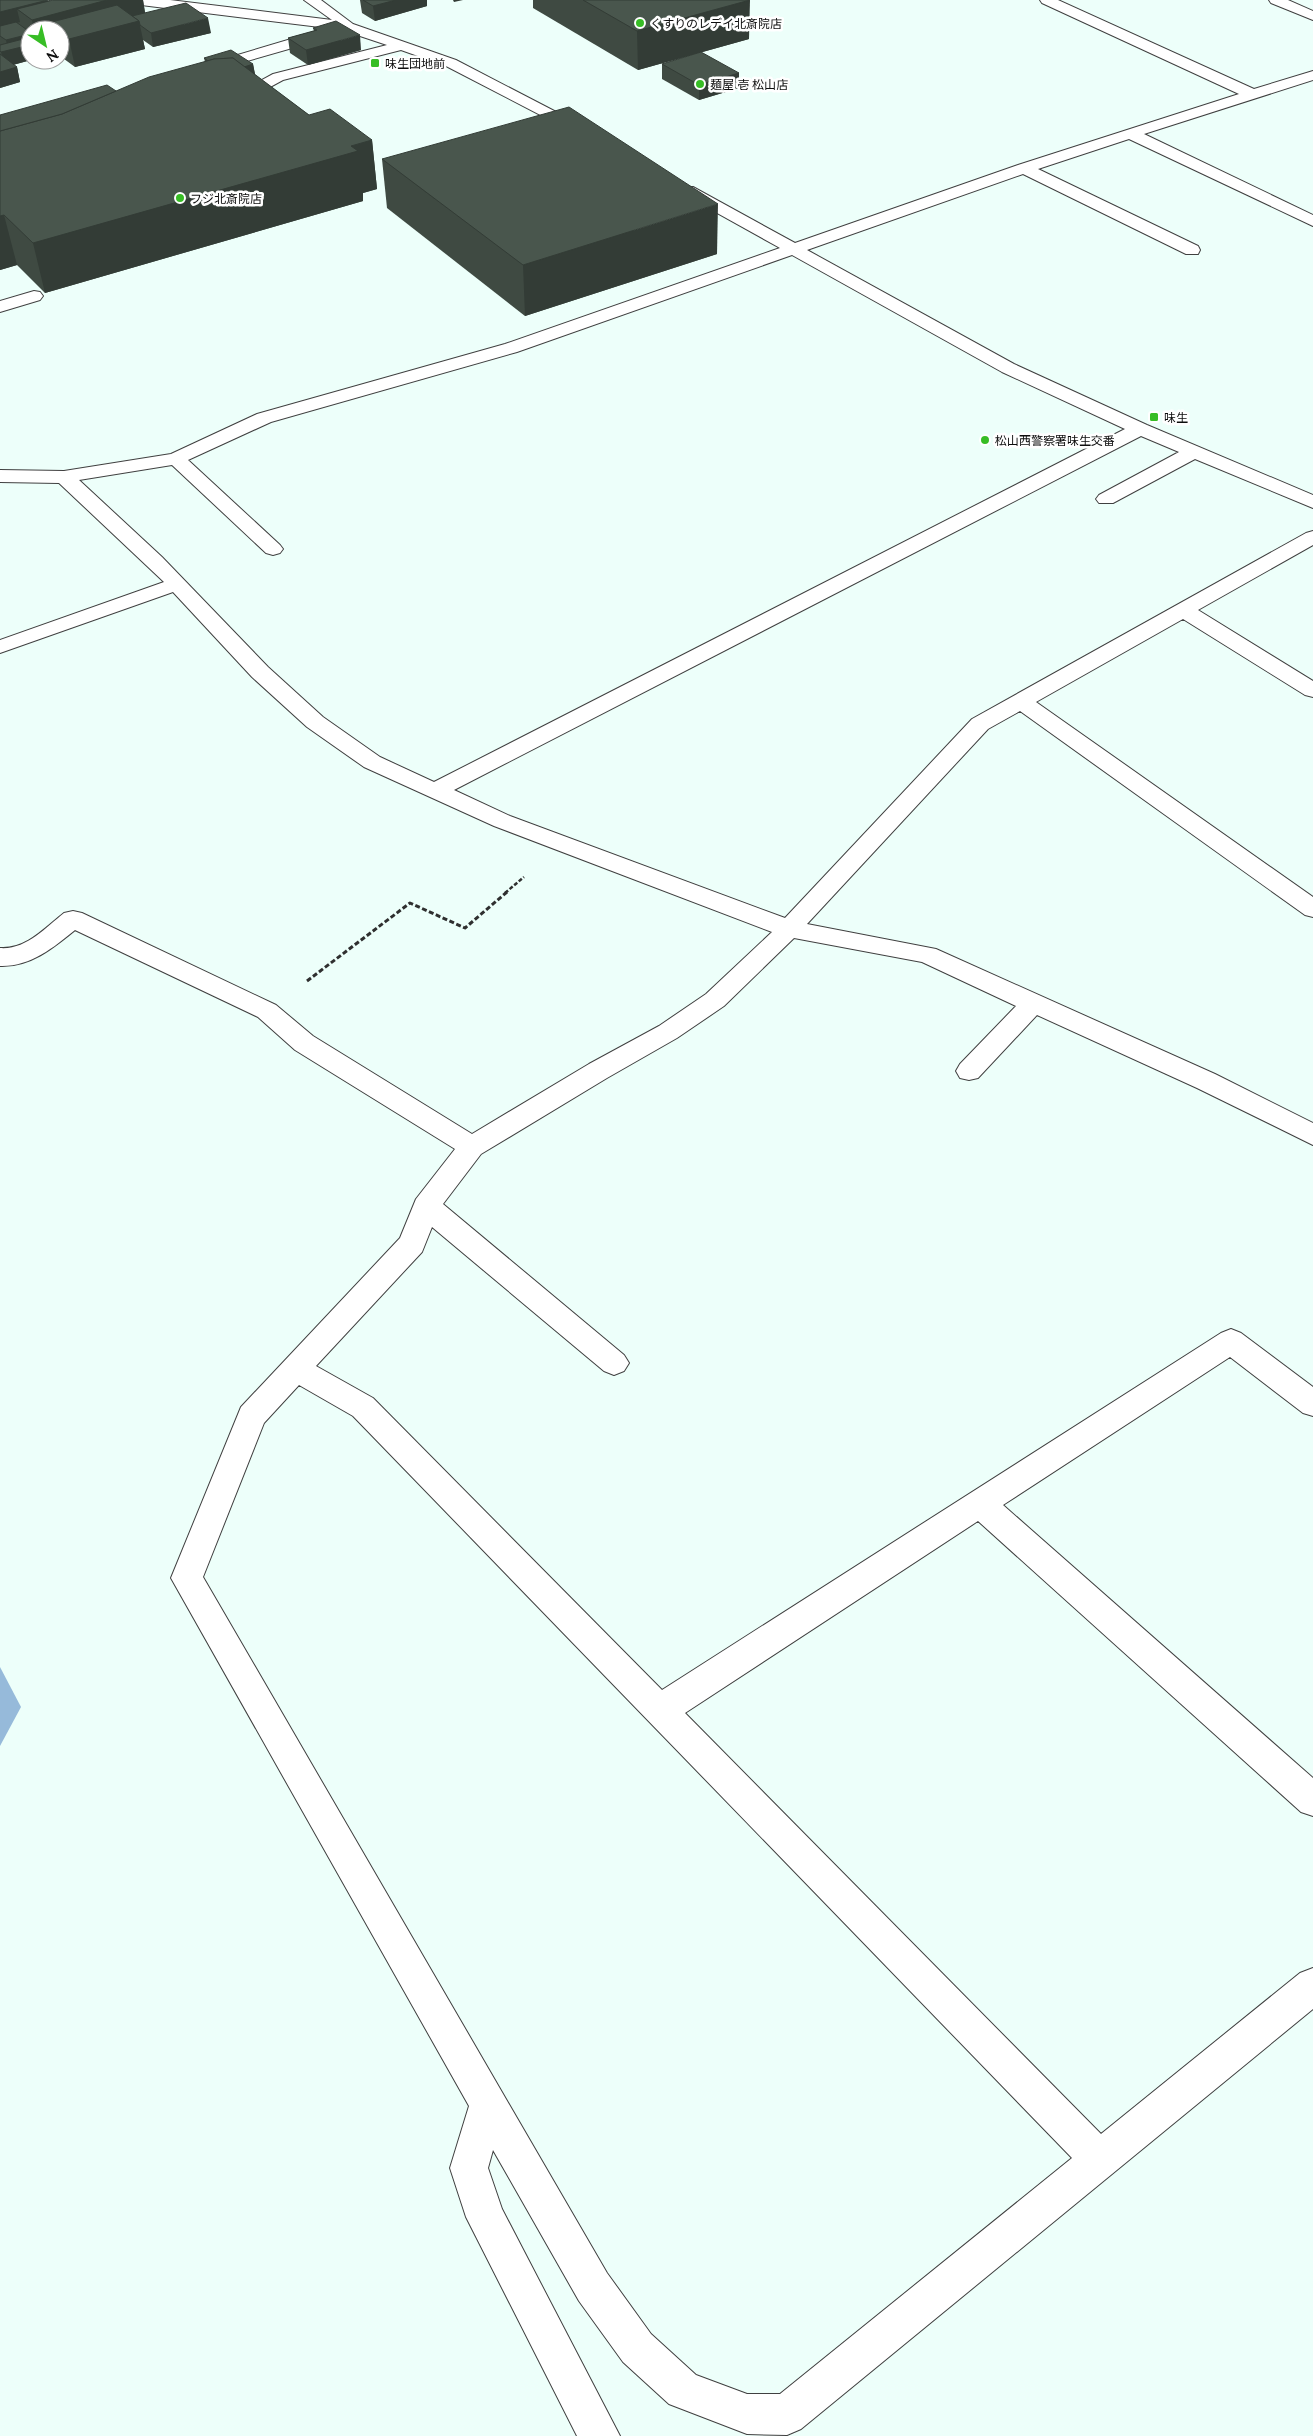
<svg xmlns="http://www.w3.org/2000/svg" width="1313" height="2436" font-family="Lora,'Noto Sans JP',serif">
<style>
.forest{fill:#96bada}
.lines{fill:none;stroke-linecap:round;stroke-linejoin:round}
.minor-casing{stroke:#404040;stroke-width:2}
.path-far1{stroke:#2f2f2f;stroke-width:2.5;stroke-dasharray:4 2;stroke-linecap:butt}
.path{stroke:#2f2f2f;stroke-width:3;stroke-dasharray:5 2.5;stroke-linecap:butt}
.minor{fill:#fff;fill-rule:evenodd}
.wall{fill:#3f4a42}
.shaded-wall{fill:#333c36}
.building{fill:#49564d;stroke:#333c36}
.poi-dot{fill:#37bd25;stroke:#fff;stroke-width:2}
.labels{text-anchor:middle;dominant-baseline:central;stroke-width:5;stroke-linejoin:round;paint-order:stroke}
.far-poi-label{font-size:12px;fill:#0d0d0d;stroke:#fff;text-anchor:start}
</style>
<rect width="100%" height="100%" fill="#edfffa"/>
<path class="forest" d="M0 1667 21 1707 0 1746Z"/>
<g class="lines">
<defs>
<g id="minor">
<path d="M126 0H170L332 20 304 0H321L353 24 456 60 587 128 590 131 587 134H577L446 66 401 50 283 80 239 104H229L227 101 229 98 273 74 387 45 348 32 209 72 202 68 204 65 328 28 133 4Z"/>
<path d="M1040 0H1058L1254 89 1313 71V80L1144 134 1313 215V226L1129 139 1038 169 1198 246 1200 250 1198 254H1186L1023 174 807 250 1014 364 1147 425 1313 495V508L1195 459 1113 503H1099L1096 499 1099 495 1179 452 1141 436 454 790 510 816 785 918 972 719 1306 533 1313 531V545L1198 610 1313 681V697L1305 695 1183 619 1036 702 1313 897V917L1305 915 1020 711 988 729 807 924 936 949 1215 1074 1313 1123V1145L1197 1088 1037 1015 978 1078 969 1080 960 1078 956 1071 960 1064 1016 1006 922 962 794 938 724 1006 677 1038 607 1078 481 1154 443 1204 624 1355 629 1363 624 1371 614 1375 604 1371 432 1227 422 1252 316 1366 373 1398 662 1690 1221 1333 1231 1329 1241 1333 1313 1387V1416L1303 1413 1230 1357 1003 1505 1313 1778V1816L1301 1812 978 1521 685 1713 1101 2134 1300 1973 1313 1968V2009L801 2429 787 2435 747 2434 669 2404 623 2362 579 2301 493 2150 488 2168 502 2209 620 2436H577L466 2217 450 2168 469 2106 171 1578 241 1407 400 1238 416 1199 455 1149 295 1050 258 1017 75 930C53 948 30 967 0 966V948C26 950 45 928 64 913L73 911 82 913 276 1005 313 1036 472 1134 589 1064 659 1026 706 994 772 932 494 826 364 767 307 727 252 677 173 592 0 653V640L164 582 59 483 0 482V470L64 471 171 454 257 414 505 344 780 248 681 193 679 190 681 187H693L795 243 1018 165 1239 94 1042 3ZM792 255 1002 372 1125 429 434 782 380 757 323 717 268 667 162 557 79 480 172 465 266 553 273 555 280 553 283 549 280 545 188 460 271 422 517 352ZM299 1385 353 1416 1072 2158 780 2394H747L696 2375 651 2334 607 2273 203 1577 264 1423Z"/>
<path d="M1269 0H1288L1313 11V20L1271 3Z"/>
<path d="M34 291 40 292 43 296 40 300 0 312V301Z"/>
</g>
</defs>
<use href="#minor" class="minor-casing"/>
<path class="path-far1" d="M505 893 524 877"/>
<path class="path" d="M307 981 410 903 465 928 507 892"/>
<use href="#minor" class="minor"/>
</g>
<g class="wall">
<path d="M0 0 50 1 143 0 145 13 211 33 153 47 143 40 145 49 75 67 60 56V30H30V60H31L13 65 17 67 20 82 0 88Z"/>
<path d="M360 0H427V6L375 21 362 13Z"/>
<path d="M533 0H749V39L638 70 533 8Z"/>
<path d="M313 28 361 50 308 65 290 53 288 38 314 31Z"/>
<path d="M204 58 253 64 255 75 309 115 372 140 377 189 363 193V201L45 293 17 265 0 270V115L116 91 205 62Z"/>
<path d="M662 64 739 73V88L699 100 662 79Z"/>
<path d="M382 159 717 254 525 316 387 208Z"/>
</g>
<g class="shaded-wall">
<path d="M50 0 53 14 107 0H143L146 19 139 21 145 49 75 67 69 39 48 23 49 30H34L32 20 17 9 20 22 0 27V12Z"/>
<path d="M396 0H427V6L375 21 373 6Z"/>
<path d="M453 0H463L454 2Z"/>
<path d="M750 0 749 39 638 70 637 31Z"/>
<path d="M208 18 211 33 153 47 151 33Z"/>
<path d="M30 34V60H31L5 67 1 52 8 50 6 40Z"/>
<path d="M360 35 361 50 308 65 306 50Z"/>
<path d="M253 64 256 79 234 70Z"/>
<path d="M17 67 20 82 0 88V72Z"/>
<path d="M739 73V88L699 100V85Z"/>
<path d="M372 140 377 189 363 193V201L45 293 33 243Z"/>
<path d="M718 204 717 254 525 316 523 265Z"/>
<path d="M4 215 17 265 0 270V216Z"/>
</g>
<g class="building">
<path d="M0 0H48L0 12Z"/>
<path d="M53 0H107L32 20 17 9Z"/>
<path d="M363 0H396L373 6Z"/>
<path d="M583 0H750L637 31Z"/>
<path d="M186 3 208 18 151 33 140 25 139 21 132 16Z"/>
<path d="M117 5 139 21 69 39 60 32V30H57L48 23Z"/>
<path d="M336 21 360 35 306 50 288 38 317 30 313 28Z"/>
<path d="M16 22 30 32V34L6 40 0 36V26Z"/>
<path d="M23 39 30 45 1 52 0 51V45Z"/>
<path d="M231 50 253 64 244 67 233 58 214 59 208 61 204 58Z"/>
<path d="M701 52 739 73 699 85 662 64Z"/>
<path d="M0 54 17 67 0 72Z"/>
<path d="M233 58 309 115 330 109 372 140 351 146 358 151 33 243 4 215 0 216V131L62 114 149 77 214 59Z"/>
<path d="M107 85 116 91 62 114 0 131V115Z"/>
<path d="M569 107 718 204 523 265 382 159Z"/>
</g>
<g class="poi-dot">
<circle cx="640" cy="23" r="5"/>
<rect x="370" y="58" width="10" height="10" rx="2.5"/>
<circle cx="700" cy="84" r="5"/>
<circle cx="180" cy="198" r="5"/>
<rect x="1149" y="412" width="10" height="10" rx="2.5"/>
<circle cx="985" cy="440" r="5"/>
</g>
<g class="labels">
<g class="far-poi-label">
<text x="650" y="23">くすりのレデイ北斎院店</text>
<text x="385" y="63">味生団地前</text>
<text x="710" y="84">麺屋 壱 松山店</text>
<text x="190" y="198">フジ北斎院店</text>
<text x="1164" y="417">味生</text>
<text x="995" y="440">松山西警察署味生交番</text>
</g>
</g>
<g transform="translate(45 45) rotate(145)"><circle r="24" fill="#ffffff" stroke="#9e9e9e"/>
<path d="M0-4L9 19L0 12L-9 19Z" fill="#37bd25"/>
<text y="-8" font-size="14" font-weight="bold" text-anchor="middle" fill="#0d0d0d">N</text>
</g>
</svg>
